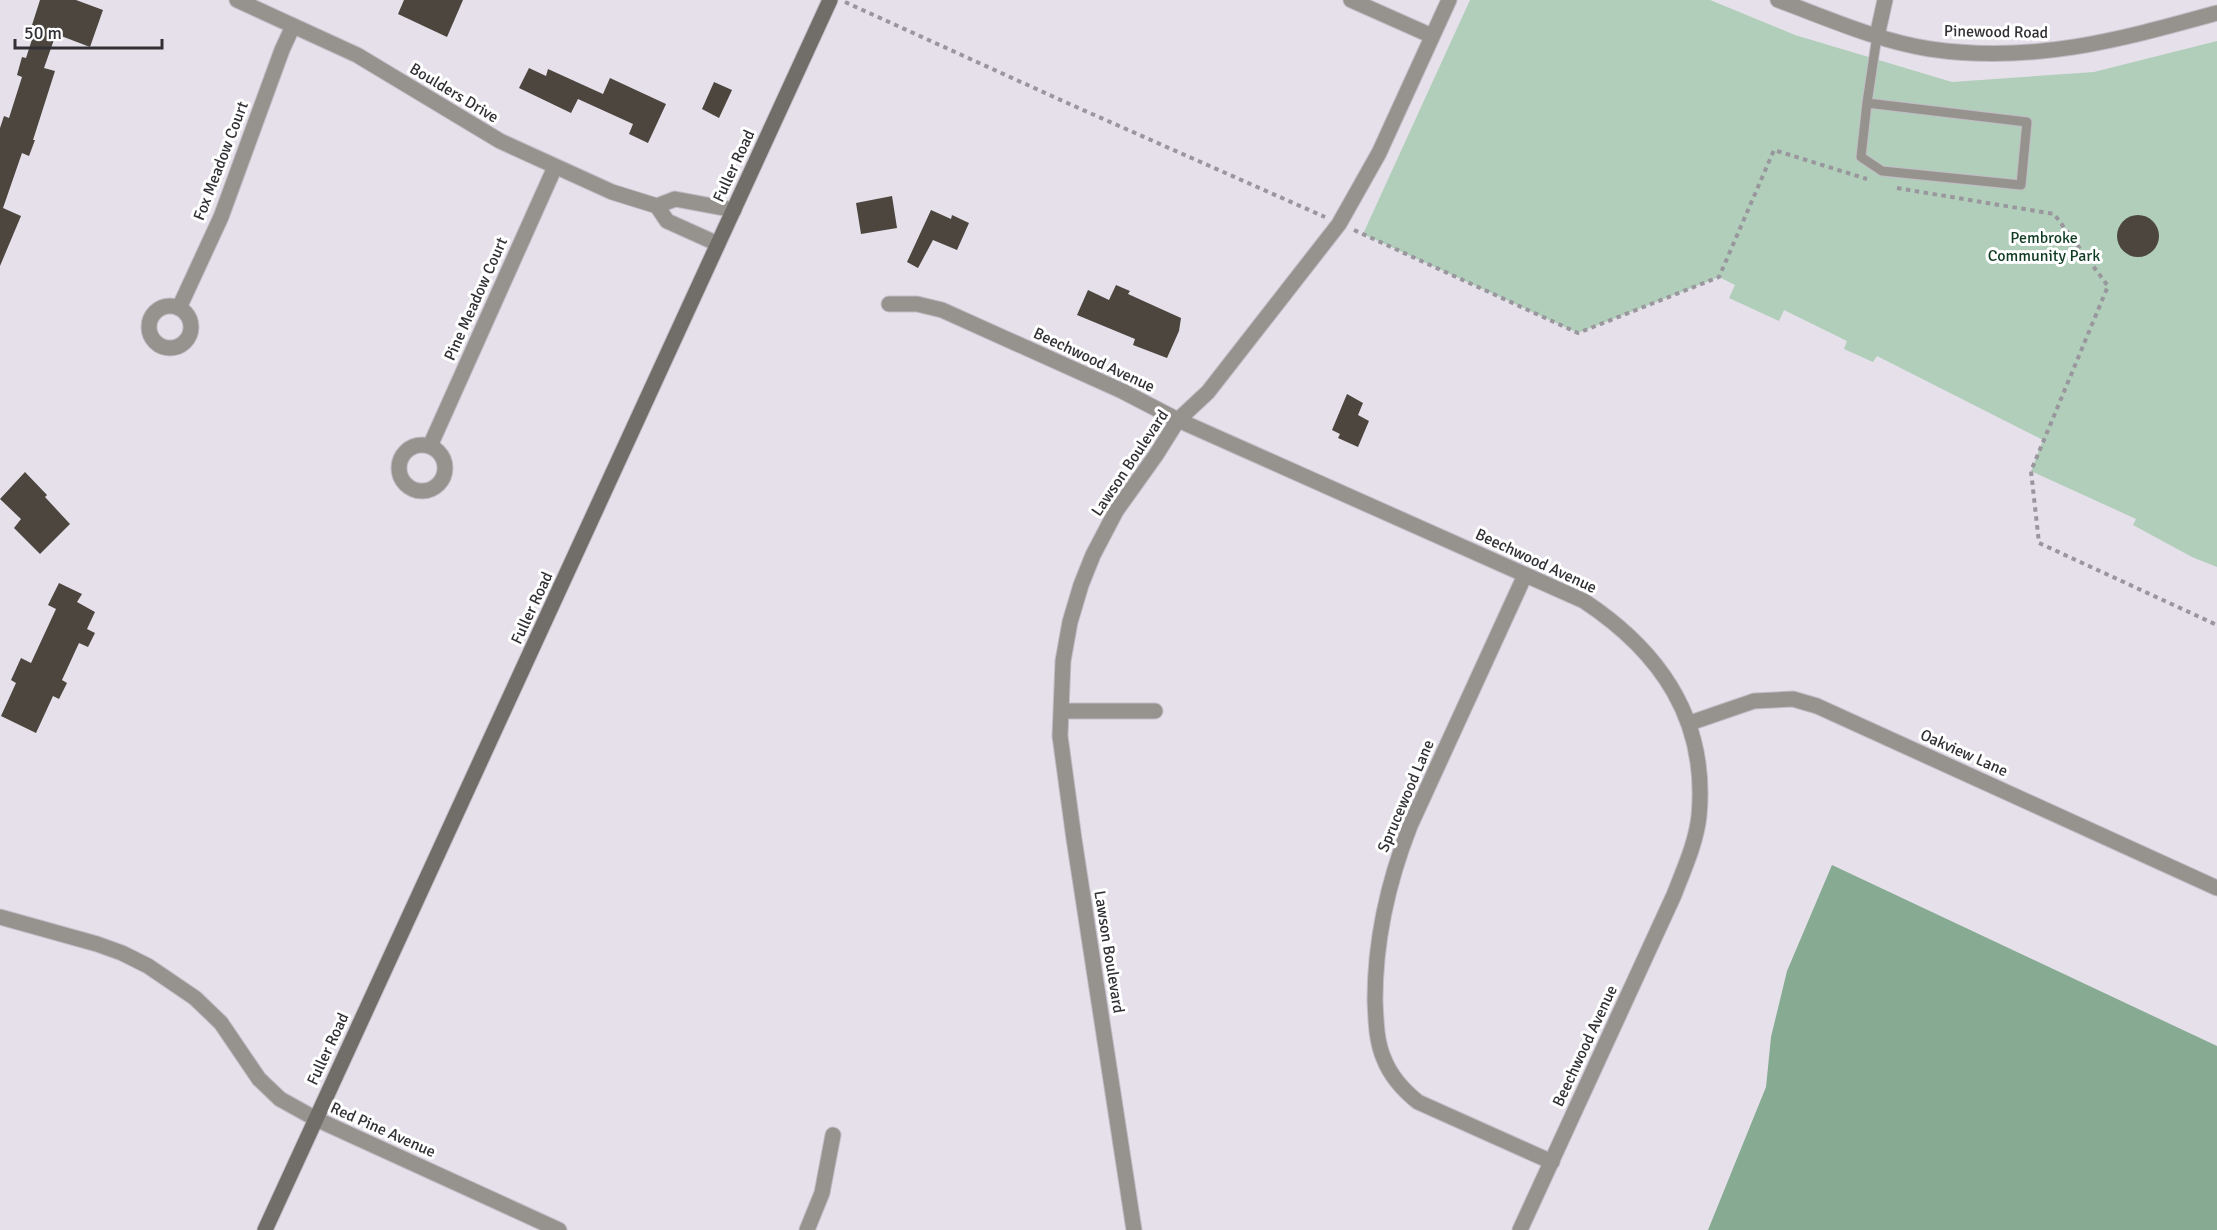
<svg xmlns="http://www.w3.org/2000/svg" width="2217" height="1230" font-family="Signika,sans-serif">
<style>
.green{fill:#b0ceb9}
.forest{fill:#87aa93}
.building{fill:#4c463f}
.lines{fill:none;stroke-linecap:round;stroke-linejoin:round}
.lane-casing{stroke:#c1bdc6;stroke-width:11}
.street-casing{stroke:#c1bdc6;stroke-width:17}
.secondary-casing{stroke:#c1bdc6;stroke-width:17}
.path{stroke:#9a969d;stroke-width:4;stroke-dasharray:4.5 4.5;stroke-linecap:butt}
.lane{stroke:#96938f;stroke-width:9}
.street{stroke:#96938f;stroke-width:15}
.secondary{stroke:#716d68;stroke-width:15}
.labels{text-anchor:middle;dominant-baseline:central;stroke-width:6;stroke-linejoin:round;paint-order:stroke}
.street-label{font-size:16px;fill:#323034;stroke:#fff}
.park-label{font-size:16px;fill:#103c23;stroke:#fff}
</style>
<rect width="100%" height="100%" fill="#e5e0ea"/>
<path class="green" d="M1470 0H1710L1795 35 1952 82 2094 72 2217 41V567L2192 557 2133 525 2136 519 2031 471 2043 440 1877 356 1873 362 1844 349 1847 341 1784 310 1779 321 1729 298 1735 285 1719 277 1578 333 1363 234Z"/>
<path class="forest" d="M1832 865 2217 1046V1230H1708L1766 1087 1771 1037 1787 971Z"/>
<g class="building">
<path d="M40 0H76L103 10 90 47 56 34 44 68 55 71 33 140H35L29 156 22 153 3 208 21 216 0 266V128L4 116 9 118 22 77 17 75 22 57 26 58 36 27 32 25Z"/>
<path d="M404 0H463L447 37 398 14Z"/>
<path d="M529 68 546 76 548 69 603 94 610 78 666 104 648 143 629 134 633 124 578 99 571 113 519 88Z"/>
<path d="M714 82 732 90 719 118 702 109Z"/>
<path d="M892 196 897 228 861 234 856 203Z"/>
<path d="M931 210 951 219 952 215 969 223 957 250 933 240 918 268 907 262Z"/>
<circle cx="2138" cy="236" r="21"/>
<path d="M1116 285 1130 291 1128 294 1181 318 1179 331 1167 358 1133 345 1135 339 1077 315 1088 290 1109 300Z"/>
<path d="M1347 394 1363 403 1358 415 1369 421 1358 447 1338 438 1340 434 1332 430Z"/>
<path d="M25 472 47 495 45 497 70 524 40 554 14 528 21 519 0 499Z"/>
<path d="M59 583 82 594 77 602 95 612 87 629 95 633 88 647 79 643 62 680 67 683 59 699 53 696 36 733 1 716 16 683 11 680 21 658 31 663 56 609 48 605Z"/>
</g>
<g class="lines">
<defs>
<path id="lane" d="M1867 103 1861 157 1882 171 2021 185 2027 122 1867 103 1877 36"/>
<g id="street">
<path d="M237 0 357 55 500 141 612 192 657 206 675 199 734 210"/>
<path d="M1351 0 1432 36"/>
<path d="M1778 0C1827 18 1878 41 1930 49 2033 64 2119 40 2217 13"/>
<path d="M1877 36 1885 0"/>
<path d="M657 206 667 221 718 244"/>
<path d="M889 304H917L942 310 1122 391 1178 420 1584 601C1661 652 1708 720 1699 816 1696 843 1684 869 1674 895L1520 1230"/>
<circle cx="170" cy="327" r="21"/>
<path d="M179 308 221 217 282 50 293 26"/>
<circle cx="422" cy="468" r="23"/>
<path d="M430 446 555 167"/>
<path d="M1525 575 1410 826C1388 882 1375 940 1375 1000 1376 1020 1376 1041 1384 1059 1391 1077 1403 1090 1418 1102L1552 1162"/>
<path d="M1062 711H1155"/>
<path d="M1690 723 1754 701 1793 699 1817 706 2217 888"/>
<path d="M0 917 97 944 122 953 148 966 195 998 221 1023 259 1079 280 1099 316 1119 559 1230"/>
<path d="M807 1230 822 1193 833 1135"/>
<path d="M1134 1230 1074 839 1060 736 1063 661 1070 622 1081 585 1093 555 1116 511 1156 455 1178 420 1208 392 1339 224 1379 153 1449 0"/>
</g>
<path id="secondary" d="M265 1230 830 0"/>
</defs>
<use href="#lane" class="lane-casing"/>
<use href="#street" class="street-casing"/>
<use href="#secondary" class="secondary-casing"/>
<g class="path">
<path d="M845 2 1065 102 1325 217"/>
<path d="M1897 188 2054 214 2108 286 2031 471 2039 543 2217 625"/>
<path d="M1354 230 1578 333 1719 277 1774 150 1867 179"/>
</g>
<use href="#lane" class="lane"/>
<use href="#street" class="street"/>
<use href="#secondary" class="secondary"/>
</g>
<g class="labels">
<g class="street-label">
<text transform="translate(1996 32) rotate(1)">Pinewood Road</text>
<text transform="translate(454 93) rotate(31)">Boulders Drive</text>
<text transform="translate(221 161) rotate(-69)">Fox Meadow Court</text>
<text transform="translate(734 166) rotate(-65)">Fuller Road</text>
<text transform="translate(476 299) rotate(-66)">Pine Meadow Court</text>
<text transform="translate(1094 360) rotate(25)">Beechwood Avenue</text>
<text transform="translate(1130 463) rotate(-56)">Lawson Boulevard</text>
<text transform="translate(1536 561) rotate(25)">Beechwood Avenue</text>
<text transform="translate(532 608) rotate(-65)">Fuller Road</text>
<text transform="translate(1964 753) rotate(24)">Oakview Lane</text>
<text transform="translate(1406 796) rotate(-67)">Sprucewood Lane</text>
<text transform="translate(1109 952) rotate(81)">Lawson Boulevard</text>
<text transform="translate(1585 1046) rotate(-65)">Beechwood Avenue</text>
<text transform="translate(328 1049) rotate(-65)">Fuller Road</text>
<text transform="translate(383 1130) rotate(24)">Red Pine Avenue</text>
</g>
<g class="park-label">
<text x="2044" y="238">Pembroke<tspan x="2044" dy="18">Community Park</tspan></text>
</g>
</g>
<path d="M15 39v9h147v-9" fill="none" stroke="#323034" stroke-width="3"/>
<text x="24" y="39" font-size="18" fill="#323034" stroke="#ffffff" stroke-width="4.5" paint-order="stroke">50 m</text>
</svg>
